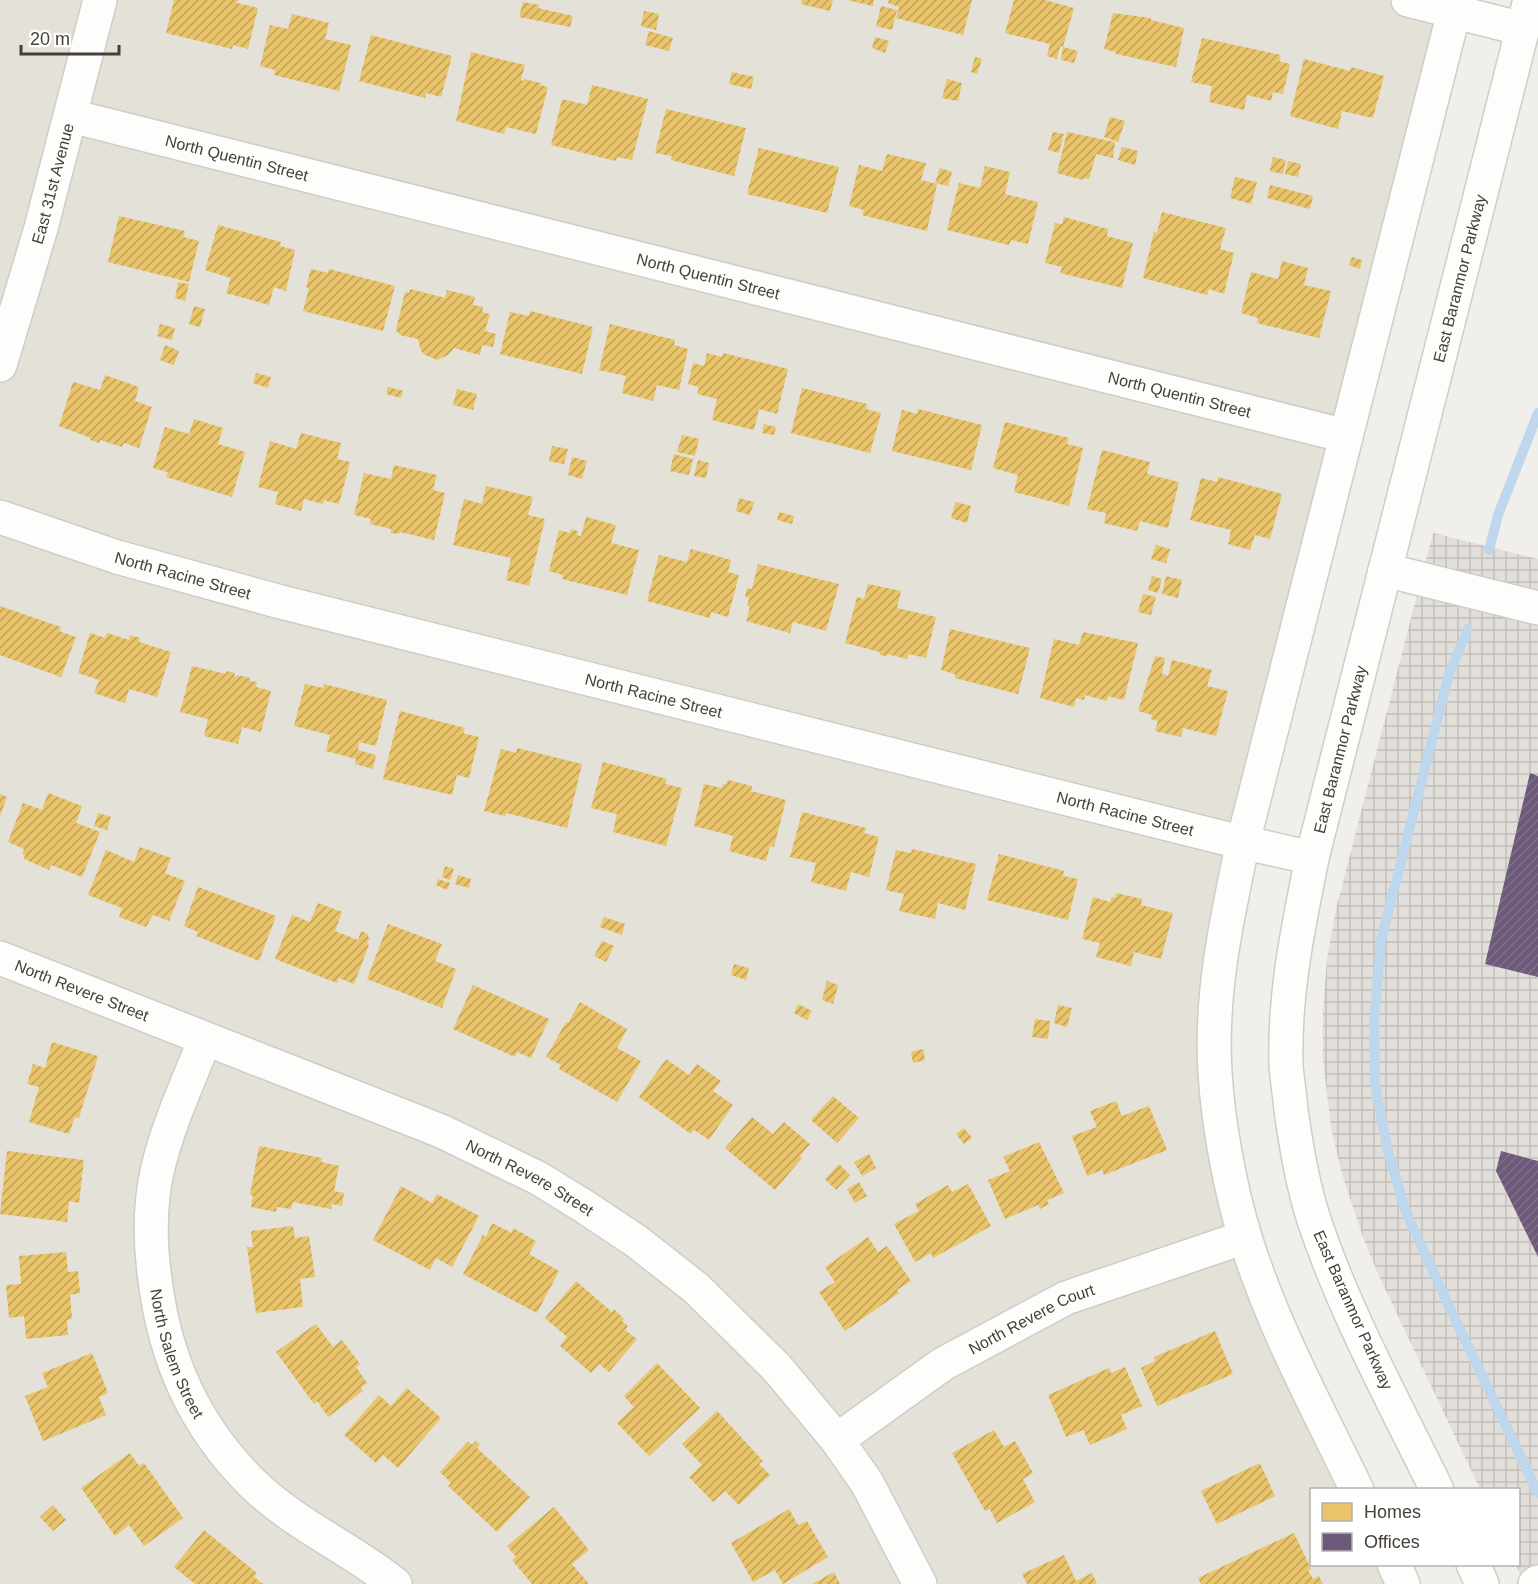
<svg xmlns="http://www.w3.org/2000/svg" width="1538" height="1584" font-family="Arial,sans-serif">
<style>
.residential{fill:#e3e1d8}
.industrial{fill:url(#industrial-grid)}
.homes{fill:url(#homes-hatch)}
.offices{fill:url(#offices-hatch)}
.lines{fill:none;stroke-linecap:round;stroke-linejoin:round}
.stream{stroke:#bed7ec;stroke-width:10}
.minor-casing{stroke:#cecdc8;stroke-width:36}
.minor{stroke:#fdfdfc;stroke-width:33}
.labels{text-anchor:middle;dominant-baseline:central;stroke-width:6;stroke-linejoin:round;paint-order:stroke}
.street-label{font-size:16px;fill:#464037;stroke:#fff}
</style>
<defs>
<pattern id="industrial-grid" width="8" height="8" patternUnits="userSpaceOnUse" patternTransform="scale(1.5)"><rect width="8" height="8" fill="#e2dfda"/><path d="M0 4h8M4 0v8" fill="none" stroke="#c3c0bc"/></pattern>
<pattern id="homes-hatch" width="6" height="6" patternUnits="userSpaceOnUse" patternTransform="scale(1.5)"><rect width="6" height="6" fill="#e9c46a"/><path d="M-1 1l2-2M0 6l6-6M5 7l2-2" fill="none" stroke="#bfa158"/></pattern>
<pattern id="offices-hatch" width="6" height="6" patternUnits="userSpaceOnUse" patternTransform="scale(1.5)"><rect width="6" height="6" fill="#6d597a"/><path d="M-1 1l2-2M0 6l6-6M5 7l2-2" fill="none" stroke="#7f6f89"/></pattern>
</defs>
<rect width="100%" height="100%" fill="#f0efeb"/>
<path class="residential" d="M0 0H1445L1201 1054 1344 1489 1312 1490V1564L1381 1565 1390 1584H0Z"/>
<path class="industrial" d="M1433 533 1538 559V1584H1525L1516 1565 1518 1564V1490L1480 1489 1378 1274 1363 1237 1342 1174 1331 1128 1323 1060V1011L1327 958 1336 909Z"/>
<g class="homes">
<path d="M174 0H238L237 3 258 8 248 49 233 45 232 49 166 33Z"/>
<path d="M802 0H833L830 11 801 4Z"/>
<path d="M847 0H874L873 6Z"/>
<path d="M889 0H972L963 35 896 18 899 7 888 3Z"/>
<path d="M1014 0H1045L1074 8 1063 47 1078 51 1074 63 1061 60 1063 47 1060 46 1057 59 1047 56 1050 44 1005 33Z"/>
<path d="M523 2 539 5 538 8 573 16 570 27 519 17Z"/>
<path d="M881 6 897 10 892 30 876 26Z"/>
<path d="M644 11 659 14 656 30 641 26Z"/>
<path d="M1113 13 1151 18V20L1184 28 1176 67 1116 54V52L1104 49Z"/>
<path d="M292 14 329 23 325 39 351 45 339 91 274 75 275 70 260 66 270 25 288 29Z"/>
<path d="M649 31 673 38 669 51 645 45Z"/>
<path d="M371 35 452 56 441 97 426 93 425 98 359 81Z"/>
<path d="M875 37 889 41 885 53 872 48Z"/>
<path d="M1202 38 1281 55 1279 61 1290 64 1283 94 1273 92 1271 101 1247 95 1244 110 1209 102 1212 86 1191 82Z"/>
<path d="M471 52 525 65 521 80 524 81V79L541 83 540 85 548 87 536 134 506 127 504 134 456 121Z"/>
<path d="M975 57 982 59 977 74 971 72Z"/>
<path d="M1304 59 1350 71 1351 67 1384 76 1373 118 1342 111 1338 129 1290 116Z"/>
<path d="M732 72 754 77 751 89 729 84Z"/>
<path d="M947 79 962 83 958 101 942 98Z"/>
<path d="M592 85 648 99 632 160 617 157 616 161 551 145 562 99 587 105Z"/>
<path d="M666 109 746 128 734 176 671 160 672 156 655 153Z"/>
<path d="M1110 117 1125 121 1118 142 1104 137Z"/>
<path d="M1053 132 1064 134 1059 153 1048 150Z"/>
<path d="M1067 132 1115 142 1113 158 1096 154 1089 179 1083 178V180L1057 173Z"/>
<path d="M1122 147 1138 151 1135 165 1118 160Z"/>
<path d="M759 148 839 167 827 213 747 194Z"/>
<path d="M887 154 926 163 921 180 937 184 927 231 862 215 864 210 849 206 859 165 882 171Z"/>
<path d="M1273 157 1286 160 1283 174 1270 171Z"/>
<path d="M1288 161 1301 164 1298 177 1285 174Z"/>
<path d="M985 166 1010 172 1005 194 1038 202 1028 244 1011 240 1009 245 947 230 959 183 980 188Z"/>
<path d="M940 168 952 172 948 186 935 183Z"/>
<path d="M1235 177 1257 182 1251 204 1230 198Z"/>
<path d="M1270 185 1313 196 1310 209 1267 198Z"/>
<path d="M1162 212 1226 228 1220 249 1234 253 1224 294 1209 289 1207 295 1143 278 1154 232 1157 233Z"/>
<path d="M119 216 185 231 183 237 199 241 189 282 108 262Z"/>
<path d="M1064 217 1108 229 1107 236 1133 243 1122 288 1060 273 1062 267 1045 263 1055 223 1062 224Z"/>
<path d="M218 225 281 242 280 246 295 250 286 291 274 287 269 305 226 293 231 278 205 270Z"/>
<path d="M1352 257 1362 260 1360 269 1349 265Z"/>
<path d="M1282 261 1308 268 1304 285 1331 291 1319 338 1257 323 1258 318 1241 313 1251 272 1278 279Z"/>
<path d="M311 269 328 273 329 269 395 286 383 331 303 311 309 288 306 287Z"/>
<path d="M178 282 189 284 185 301 175 298Z"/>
<path d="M410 289 445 298 447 290 475 297 473 305 483 307 482 312 490 314 485 331 496 334 493 347 482 345 480 355 454 348 448 355 437 360 425 355 421 351 418 339 400 335 396 330 405 292 409 293Z"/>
<path d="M194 306 205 309 200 327 189 324Z"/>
<path d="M530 311 593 327 582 374 500 354 510 312 529 316Z"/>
<path d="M160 324 175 328 172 340 157 336Z"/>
<path d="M610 324 675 340 674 345 688 349 679 390 657 385 653 401 622 393 626 376 599 370Z"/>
<path d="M165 345 179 351 174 365 160 360Z"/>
<path d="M707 353 722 357 723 353 788 369 777 414 759 409 754 430 712 420 717 399 697 394 699 387 688 384 693 363 704 366Z"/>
<path d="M256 373 271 377 268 388 253 383Z"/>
<path d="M105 375 139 387 135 401 152 407 139 448 124 443 122 447 100 440 99 443 90 440 91 438 59 426 73 382 100 390Z"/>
<path d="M388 387 403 391 401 398 386 394Z"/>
<path d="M802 388 867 404 866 409 881 413 870 453 791 433Z"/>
<path d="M457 389 477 394 473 410 453 405Z"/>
<path d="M918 409 982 425 971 470 892 451 902 410 917 414Z"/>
<path d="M194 419 223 428 218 444 245 452 232 497 166 477 168 472 153 468 165 427 189 434Z"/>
<path d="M1005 422 1069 438 1067 444 1083 448 1069 506 1014 492 1018 475 993 468Z"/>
<path d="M764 424 776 427 774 435 762 433Z"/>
<path d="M301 433 341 443 337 459 350 462 339 504 324 500 323 504 304 499 301 511 275 504 278 492 258 487 270 441 296 449Z"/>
<path d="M682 435 699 439 695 456 677 452Z"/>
<path d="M552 446 568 449 564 464 549 461Z"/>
<path d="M1102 450 1150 462 1147 474 1179 482 1168 528 1140 521 1137 531 1104 523 1106 513 1087 509Z"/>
<path d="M674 454 693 459 689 475 670 471Z"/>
<path d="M572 457 587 461 582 479 568 475Z"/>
<path d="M698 460 709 463 706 478 694 476Z"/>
<path d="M394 465 437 475 433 490 445 493 434 540 400 532 399 534 391 533V529L370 524 371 519 354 515 364 473 391 479Z"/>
<path d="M1218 477 1282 494 1270 539 1255 535 1250 550 1228 544 1231 530 1190 520 1201 478 1217 482Z"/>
<path d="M486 486 533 497 528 515 545 519 529 586 506 580 511 558 453 545 464 499 482 504Z"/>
<path d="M739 498 754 502 750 515 736 511Z"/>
<path d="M956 502 971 506 967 523 951 518Z"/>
<path d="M779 512 794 516 792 524 777 520Z"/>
<path d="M586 517 616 525 611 543 639 550 627 595 562 579 563 575 549 571 559 530 570 533 571 529 578 531 577 535 581 536Z"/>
<path d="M1156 545 1170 549 1166 563 1151 559Z"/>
<path d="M691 549 731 560 728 572 739 575 728 617 711 612 710 618 647 601 659 555 687 562Z"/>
<path d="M758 564 839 584 826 631 793 622 790 633 746 621 750 607 747 606 749 598 745 597 747 588 752 589Z"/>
<path d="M1152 576 1162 579 1158 593 1148 590Z"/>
<path d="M1166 576 1182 580 1178 598 1162 594Z"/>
<path d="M868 584 901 591 897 608 936 617 926 658 909 654 907 659 887 654V656L880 655V652L845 643 857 597 864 599Z"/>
<path d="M1143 594 1156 597 1151 615 1138 612Z"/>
<path d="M0 606 61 627 59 631 76 637 61 677 0 655Z"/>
<path d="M950 629 1030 648 1018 694 955 678V674L941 670Z"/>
<path d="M1083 632 1138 643 1124 700 1108 696 1107 701 1085 695 1084 700 1076 698 1074 707 1040 698 1054 639 1079 645Z"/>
<path d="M90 633 105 638 107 633 129 640 130 635 140 638 139 642 171 652 157 697 129 689 125 703 94 693 99 680 78 673Z"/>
<path d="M1155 656 1165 658 1162 674 1168 676 1172 660 1212 670 1207 686 1228 691 1216 736 1183 728 1181 737 1155 731 1158 721 1151 719 1152 715 1138 711Z"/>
<path d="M192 666 226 674V671L235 673 234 677H236L237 675 250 678V681L257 682 256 687 271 691 261 732 242 727 238 744 204 736 208 719 180 712Z"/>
<path d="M305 684 323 688 324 684 387 700 376 746 359 742 358 750 376 755 373 769 355 764 356 759 326 751 330 735 294 726Z"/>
<path d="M400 711 465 728 463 733 479 737 469 778 457 775 452 795 383 779Z"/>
<path d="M517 748 582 764 567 828 506 813 505 816 484 811 501 749 516 753Z"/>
<path d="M603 762 667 779 665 784 682 788 666 846 613 832 617 814 591 808Z"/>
<path d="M728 780 752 786 751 791 786 800 774 847 770 846 766 861 729 851 733 836 694 826 704 784 722 788 723 784 726 785Z"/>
<path d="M48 793 82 806 76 823 100 832 82 877 51 865 49 870 24 859 25 855 22 854 24 849 8 842 23 803 42 810Z"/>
<path d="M0 794 7 797 0 816Z"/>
<path d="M802 812 866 828 864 833 879 837 869 877 851 872 846 891 811 882 816 863 790 857Z"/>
<path d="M98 813 111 817 107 830 94 826Z"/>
<path d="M140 847 171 858 165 873 185 881 169 921 153 915 146 927 119 917 122 908 88 895 106 850 134 862Z"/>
<path d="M912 849 976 864 965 910 938 903 935 919 899 911 904 894 886 890 896 850 911 853Z"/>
<path d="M999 854 1064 871 1063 876 1078 879 1068 920 987 900Z"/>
<path d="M445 866 454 869 450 880 442 877Z"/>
<path d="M458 875 471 879 469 888 455 884Z"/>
<path d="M438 879 450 883 447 890 436 885Z"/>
<path d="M198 887 276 916 259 961 196 936 198 932 184 926Z"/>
<path d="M1116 893 1142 899 1141 905 1173 913 1161 959 1134 952 1131 966 1096 957 1100 943 1082 939 1093 897 1110 902 1112 897 1115 898Z"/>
<path d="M318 903 342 912 335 931 358 940 361 931 368 934V937H370L367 944 369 945 354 984 339 978 337 983 275 959 292 915 310 922Z"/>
<path d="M604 917 625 924 622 935 600 927Z"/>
<path d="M388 924 442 944 435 961 456 969 442 1008 367 979Z"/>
<path d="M602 941 614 946 606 962 594 956Z"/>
<path d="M734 964 749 968 746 980 731 975Z"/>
<path d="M827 981 838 985 833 1004 822 1000Z"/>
<path d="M473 985 549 1019 531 1058 517 1052 515 1057 453 1029Z"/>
<path d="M580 1002 627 1029 617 1048 641 1061 617 1102 559 1069 561 1065 546 1057 566 1022 568 1023Z"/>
<path d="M798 1004 812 1011 807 1020 794 1013Z"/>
<path d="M1058 1005 1072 1008 1067 1027 1054 1023Z"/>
<path d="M1035 1019 1050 1021 1048 1039 1032 1037Z"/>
<path d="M52 1042 98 1056 79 1118 75 1117 69 1134 29 1122 39 1087 27 1084 33 1064 45 1068Z"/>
<path d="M923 1049 925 1060 913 1063 911 1052Z"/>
<path d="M666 1059 689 1075 697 1064 721 1081 713 1091 733 1105 709 1140 694 1130 691 1134 639 1097Z"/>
<path d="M833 1096 859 1118 837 1143 811 1120Z"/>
<path d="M1116 1101 1122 1116 1149 1106 1167 1150 1104 1175 1102 1170 1087 1176 1072 1136 1097 1127 1090 1111Z"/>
<path d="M752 1117 773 1134 784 1122 810 1144 800 1156 802 1158 775 1190 725 1148Z"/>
<path d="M964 1128 972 1138 964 1144 956 1134Z"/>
<path d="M1039 1142 1064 1193 1047 1200 1049 1204 1040 1209 1038 1205 1005 1219 988 1180 1010 1171 1003 1157Z"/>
<path d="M259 1146 322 1158 321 1162 339 1166 334 1191 344 1193 342 1206 332 1204 331 1209 293 1202 291 1209 277 1207 276 1212 251 1207 253 1196 250 1195Z"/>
<path d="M7 1151 84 1160 79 1203 69 1201 67 1222 0 1214Z"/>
<path d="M869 1154 876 1168 862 1176 854 1162Z"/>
<path d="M839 1164 850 1175 836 1190 825 1179Z"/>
<path d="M859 1182 867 1196 855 1203 847 1189Z"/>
<path d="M968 1184 991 1226 933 1258 931 1253 915 1262 894 1224 919 1211 915 1204 948 1185 952 1192Z"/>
<path d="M401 1186 432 1203 437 1194 479 1216 452 1267 436 1258 430 1270 373 1240Z"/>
<path d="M492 1223 512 1233 513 1228 536 1241 529 1254 559 1271 537 1313 463 1274 483 1235 486 1237Z"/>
<path d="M293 1226 295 1238 309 1236 315 1277 300 1279 303 1307 256 1313 247 1247H253L251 1231Z"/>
<path d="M868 1237 878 1252 887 1246 911 1281 897 1290 899 1293 845 1331 819 1292 835 1282 825 1267Z"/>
<path d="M66 1252 68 1272 78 1271 80 1293 70 1295 72 1319 67 1320 68 1335 26 1339 24 1316 9 1318 6 1285 21 1284 19 1256Z"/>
<path d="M576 1281 612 1312 614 1309 624 1319 622 1321 628 1326 625 1330 637 1339 609 1372 599 1364 591 1373 560 1346 567 1337 545 1318Z"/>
<path d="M316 1324 333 1347 342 1340 360 1364 356 1367 367 1383 361 1388 363 1391 328 1417 317 1401 314 1404 276 1352Z"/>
<path d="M1215 1331 1233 1374 1157 1406 1141 1368 1155 1361 1154 1357Z"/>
<path d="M92 1353 108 1393 99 1397 106 1415 43 1441 25 1396 48 1387 42 1373Z"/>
<path d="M657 1363 700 1408 649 1456 617 1423 634 1407 624 1396Z"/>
<path d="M1125 1367 1142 1406 1121 1415 1127 1429 1090 1445 1083 1430 1066 1437 1048 1395 1109 1368 1111 1373Z"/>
<path d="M407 1388 441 1418 398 1468 383 1455 376 1463 344 1435 379 1395 391 1406Z"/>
<path d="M717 1411 763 1461 759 1464 770 1475 739 1505 725 1491 713 1502 689 1477 702 1465 682 1444Z"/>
<path d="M994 1430 1004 1447 1015 1441 1033 1473 1023 1479 1035 1502 997 1523 990 1509 985 1511 952 1453Z"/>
<path d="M468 1441 472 1445 476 1441 480 1444 477 1448 530 1497 497 1532 448 1486 451 1483 440 1472Z"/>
<path d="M130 1453 139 1466 144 1463 183 1518 144 1546 129 1525 115 1536 81 1488Z"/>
<path d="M1260 1463 1275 1496 1217 1524 1201 1491Z"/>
<path d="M53 1505 66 1520 53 1531 40 1517Z"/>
<path d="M554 1507 589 1550 572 1564 589 1584H532L512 1560 516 1557 507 1546Z"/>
<path d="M789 1509 798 1525 807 1521 828 1557 783 1584 775 1570 753 1582 731 1543Z"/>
<path d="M204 1530 257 1573 254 1577 263 1584H195L174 1567Z"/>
<path d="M1294 1533 1311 1569 1308 1570 1313 1579 1319 1576 1323 1584H1201L1198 1578Z"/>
<path d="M1064 1555 1076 1581 1092 1573 1097 1584H1027L1022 1574Z"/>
<path d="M834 1572 840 1584H812Z"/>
</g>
<g class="offices">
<path d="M1530 773 1538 776V977L1485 964Z"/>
<path d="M1501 1151 1538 1161V1257L1496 1171Z"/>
</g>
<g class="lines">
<g class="stream">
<path d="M1489 550 1498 515 1538 413"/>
<path d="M1468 629 1449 674 1381 940 1374 1022 1375 1086 1388 1151 1406 1212 1454 1317 1538 1493"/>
</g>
<defs>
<g id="minor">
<path d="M1408 0 1523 29"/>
<path id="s1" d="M71 116 1346 436"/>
<path id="s2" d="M0 365 41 228 100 0"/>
<path id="s3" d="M0 517 117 557 277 601 1220 837 1312 858"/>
<path d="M1385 570 1538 608"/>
<path id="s4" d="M0 958 441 1131 538 1178 585 1207 636 1241 696 1288 777 1368 837 1440 867 1483 920 1584"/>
<path id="s5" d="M205 1039C188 1083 167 1126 157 1172 149 1208 150 1244 155 1280 165 1359 194 1425 251 1482 293 1524 349 1547 395 1584"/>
<path id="s6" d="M837 1440 943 1364 1066 1298 1245 1237"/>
<path d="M1357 1490C1317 1407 1272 1325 1245 1237 1230 1188 1218 1123 1215 1072 1210 994 1227 918 1243 842L1457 0"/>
<path id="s7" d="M1437 1490C1393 1400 1344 1311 1313 1217 1302 1182 1296 1146 1291 1110 1290 1095 1287 1080 1286 1065 1284 992 1298 929 1312 858L1530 0"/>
<path d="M1394 1564 1403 1584"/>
<path d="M1473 1564 1482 1584"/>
<path d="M1535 1584 1538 1582"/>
</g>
</defs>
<use href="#minor" class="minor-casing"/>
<use href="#minor" class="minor"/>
</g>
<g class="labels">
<g class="street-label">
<text stroke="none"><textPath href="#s1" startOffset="171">North Quentin Street</textPath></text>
<text stroke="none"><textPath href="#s2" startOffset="189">East 31st Avenue</textPath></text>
<text stroke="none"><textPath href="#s1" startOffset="657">North Quentin Street</textPath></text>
<text stroke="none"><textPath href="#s7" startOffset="1262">East Baranmor Parkway</textPath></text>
<text stroke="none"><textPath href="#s1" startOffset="1143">North Quentin Street</textPath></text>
<text stroke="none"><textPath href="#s3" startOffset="192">North Racine Street</textPath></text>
<text stroke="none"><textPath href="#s3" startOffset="678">North Racine Street</textPath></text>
<text stroke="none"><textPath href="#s7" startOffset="776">East Baranmor Parkway</textPath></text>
<text stroke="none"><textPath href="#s3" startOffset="1164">North Racine Street</textPath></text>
<text stroke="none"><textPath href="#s4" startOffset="88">North Revere Street</textPath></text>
<text stroke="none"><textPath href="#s4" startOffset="574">North Revere Street</textPath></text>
<text transform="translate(1353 1310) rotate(66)">East Baranmor Parkway</text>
<text stroke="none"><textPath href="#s6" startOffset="230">North Revere Court</textPath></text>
<text stroke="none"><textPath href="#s5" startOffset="327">North Salem Street</textPath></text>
</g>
</g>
<rect x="1310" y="1488" width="210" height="78" fill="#ffffff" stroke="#b5b3af" stroke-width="1.5"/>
<rect x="1322" y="1503" width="30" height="18" fill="#e9c46a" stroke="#b5b3af" stroke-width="1.5"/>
<text x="1364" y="1518" font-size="18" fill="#464037">Homes</text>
<rect x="1322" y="1533" width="30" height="18" fill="#6d597a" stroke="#b5b3af" stroke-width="1.5"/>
<text x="1364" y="1548" font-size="18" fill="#464037">Offices</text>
<path d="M21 45v9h98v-9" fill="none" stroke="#464037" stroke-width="3"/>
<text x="30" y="45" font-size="18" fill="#464037" stroke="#ffffff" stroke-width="4.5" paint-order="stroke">20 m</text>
</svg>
